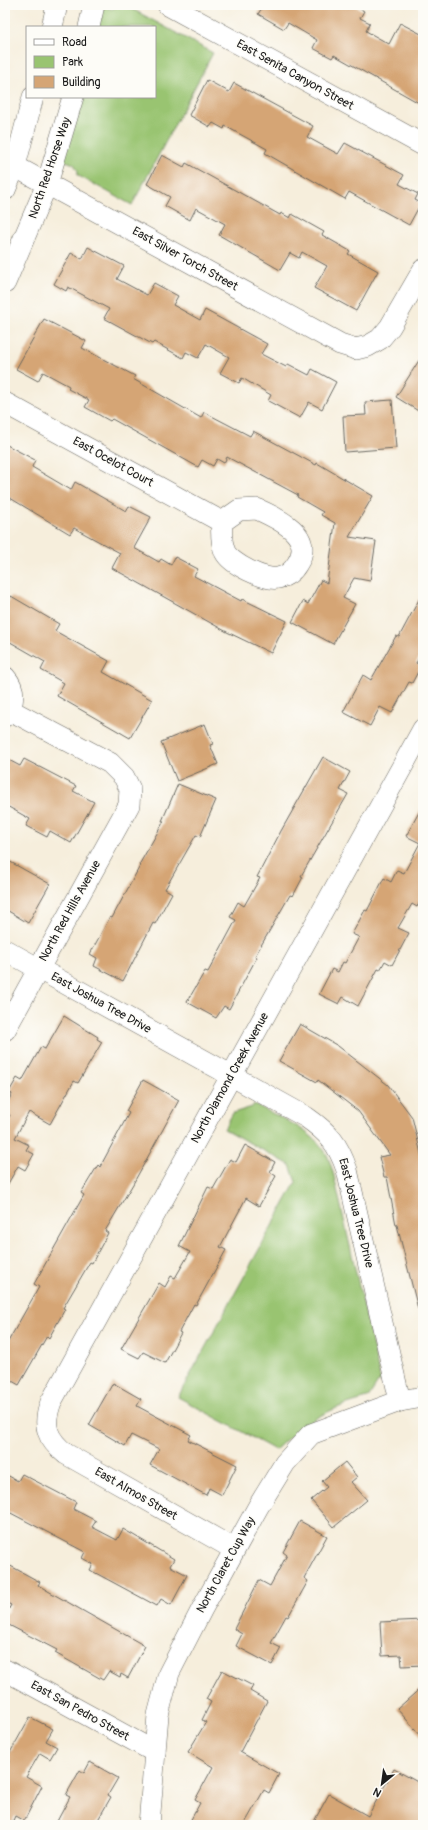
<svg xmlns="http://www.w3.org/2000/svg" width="428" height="1830" font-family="Pangolin,sans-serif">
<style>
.green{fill:#99c471;stroke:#5a7046}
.building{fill:#d5a575}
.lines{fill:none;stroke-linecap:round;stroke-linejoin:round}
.minor-casing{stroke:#68665f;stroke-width:22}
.minor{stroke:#fff;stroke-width:21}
.labels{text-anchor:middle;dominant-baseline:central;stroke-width:3;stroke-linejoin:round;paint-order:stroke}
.street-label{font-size:12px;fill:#1c1c1c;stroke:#fdfcf7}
</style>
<rect width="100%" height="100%" fill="#fdfcf7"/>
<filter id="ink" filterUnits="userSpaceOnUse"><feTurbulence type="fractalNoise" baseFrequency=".025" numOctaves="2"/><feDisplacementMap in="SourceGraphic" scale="8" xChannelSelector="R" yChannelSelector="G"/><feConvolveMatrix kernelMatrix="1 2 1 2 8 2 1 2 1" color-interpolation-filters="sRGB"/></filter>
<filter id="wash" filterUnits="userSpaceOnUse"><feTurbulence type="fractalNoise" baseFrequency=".012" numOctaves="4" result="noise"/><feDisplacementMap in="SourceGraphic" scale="16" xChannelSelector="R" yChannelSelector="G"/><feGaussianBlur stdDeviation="0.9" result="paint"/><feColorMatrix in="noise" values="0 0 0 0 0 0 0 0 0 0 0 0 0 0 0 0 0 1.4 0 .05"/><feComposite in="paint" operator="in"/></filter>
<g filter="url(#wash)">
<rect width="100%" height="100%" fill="#f6eedc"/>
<g class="green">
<path d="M119 5H125L213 53 132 205 77 175 78 171 74 164 63 160 79 97H155V27H96L102 6 112 9Z"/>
<path d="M254 1104C278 1117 313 1129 327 1155 330 1161 332 1169 334 1176L381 1382H378L368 1398C328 1408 305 1422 275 1450L178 1397 296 1182 290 1165 224 1129 233 1113 252 1107Z"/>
</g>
<g id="blocks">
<g class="building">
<path d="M264 5H353L364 11 360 18 370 23 366 31 389 44 400 23 423 35V95L419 103 334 55 332 58 313 48 317 40 288 23 284 29 258 14Z"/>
<path d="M207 80 229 92 234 83 313 126 307 137 338 154 345 143 404 175 399 184 418 194 415 200 421 203 409 225 349 192 345 199 265 153 267 149 225 126 224 129 213 123 210 127 189 115Z"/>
<path d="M162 155 184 167 186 163 280 215 281 213 290 218 292 214 324 232 322 235 350 251 348 254 378 271 356 311 314 288 327 266 302 252 299 258 290 253 280 270 219 235 225 224 196 208 190 220 165 206 170 197 147 184Z"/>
<path d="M88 247 124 266 117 279 147 295 154 283 178 296 173 305 200 320 205 310 267 344 261 354 286 367 288 364 309 375 312 369 336 382 322 409 309 402 300 418 268 401 271 395 242 378 239 383 220 373 229 357 206 344 198 358 186 352 183 358 154 342 152 344 104 318 109 309 68 287 66 291 54 284 71 253 82 259Z"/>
<path d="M44 319 86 341 82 348 135 376 133 379 201 418 204 412 250 436 253 431 316 465 317 463 373 496 349 537 376 541 370 581 354 578 343 598 355 604 333 644 292 622 303 601 308 604 321 580 327 583 335 523 321 515 323 512 297 497 298 495 227 457 224 463 217 459 213 466 202 460 198 467 112 419 110 421 85 407 89 400 68 389 69 386 43 372 38 381 16 369Z"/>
<path d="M423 354V414L396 397Z"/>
<path d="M392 400 396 448 345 452 343 416 366 415 365 402Z"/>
<path d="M5 444 35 460 32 467 71 490 75 482 126 511 129 506 151 517 134 548 159 562 161 559 171 565 175 557 198 569 194 576 241 601 242 599 287 621 271 653 227 632 112 568 120 553 74 528 70 534 5 495Z"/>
<path d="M423 592V651L416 663 421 666 412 683 409 682 392 713 380 707 370 726 343 712 363 675 371 680 396 636 399 637Z"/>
<path d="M11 596 59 624 55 631 109 661 103 672 152 700 130 738 57 696 64 683 41 670 45 662 5 639V607Z"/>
<path d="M205 724 213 744 210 745 218 764 177 781 161 742Z"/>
<path d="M323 757 350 772 340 790 348 794 301 876 303 877 293 896 290 895 255 956 257 957 229 1009 224 1006 216 1018 187 1002 205 971 208 972 236 920 230 917 238 902 244 906 260 878 257 877 281 831Z"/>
<path d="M5 758 20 766 24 759 76 786 73 791 94 802 71 843 50 831 47 837 26 826 30 819 5 805Z"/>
<path d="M178 784 216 800 200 837 196 835 165 889 172 893 155 924 153 923 123 981 94 966 97 958 90 954 110 917 112 918 140 866 139 865 164 821H162Z"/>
<path d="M423 805V896L417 907 412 904 398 928 409 933 392 965 385 961 380 970 378 969 358 1006 343 997 339 1004 319 994 332 969 338 972 343 962 345 963 359 937 352 934 365 910 367 911 384 878 391 882 397 870 404 873 420 843 406 836Z"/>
<path d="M5 859 50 884 28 923 5 909Z"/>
<path d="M64 1016 98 1037 97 1039 102 1042 78 1083 74 1081 50 1124 29 1112 15 1138 29 1145 26 1150 34 1154 25 1170 18 1166 5 1189V1124L10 1115 5 1113V1107L12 1094 9 1092 17 1078 22 1081 41 1047 45 1049Z"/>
<path d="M300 1024 338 1046 388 1085 412 1117 423 1162V1308L418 1309 397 1225H396L387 1177H384L379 1157 390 1155 358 1111 318 1080 317 1082 279 1061Z"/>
<path d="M143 1080 179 1100 133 1184 105 1231 108 1233 92 1263 90 1262 63 1308 65 1309 49 1338 47 1336 19 1385 5 1377V1347L39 1287 34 1284 84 1195 81 1193 98 1165 100 1167 129 1113 126 1111Z"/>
<path d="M245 1145 275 1162 270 1172 276 1176 259 1206 246 1198 220 1247 226 1250 196 1305 194 1304 179 1332 181 1333 165 1363 143 1352 139 1358 121 1349 159 1283 165 1287 171 1276 175 1278 190 1252 179 1246 208 1187 213 1189 230 1159 236 1162Z"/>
<path d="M113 1383 141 1399 137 1406 191 1435 188 1440 237 1465 222 1495 209 1488 206 1495 150 1465 159 1449 131 1435 125 1446 89 1425Z"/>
<path d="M345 1462 357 1477 351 1482 367 1500 334 1527 311 1500 327 1487 322 1481Z"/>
<path d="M5 1474 18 1481 22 1474 76 1502 73 1509 96 1521 92 1527 117 1540 123 1529 174 1559 170 1566 187 1575 171 1605 161 1599 157 1606 90 1570 93 1564 82 1558 85 1552 5 1510Z"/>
<path d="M300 1521 327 1536 304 1578 308 1581 288 1617 286 1616 271 1643 281 1648 272 1665 236 1646 242 1634 234 1629 259 1580 270 1586 287 1555 283 1552Z"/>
<path d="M5 1563 40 1582 38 1585 48 1591 145 1646 128 1678 121 1674 120 1677 109 1671 103 1680 55 1653 57 1650 5 1623V1616L11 1605 5 1602Z"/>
<path d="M422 1620 423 1665 402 1666 401 1655 382 1656 380 1622Z"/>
<path d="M222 1670 253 1686 250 1691 267 1701 240 1752 279 1774 269 1793 264 1790 244 1825H188L200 1803 195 1800 213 1767 188 1752 206 1722 202 1720 211 1702 206 1699Z"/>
<path d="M423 1686V1738L397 1709Z"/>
<path d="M30 1717 53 1729 46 1741 57 1747 50 1759 40 1753 26 1777 42 1786 24 1821 15 1816 11 1825H5V1770L10 1760 7 1758Z"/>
<path d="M90 1762 118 1778 108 1795 111 1797 95 1825H55L70 1797 66 1795 80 1770 84 1773Z"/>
<path d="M394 1769 423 1785V1819L420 1825H312L329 1794 368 1816Z"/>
</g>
</g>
</g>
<g filter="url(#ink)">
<use href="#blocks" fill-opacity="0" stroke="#68665f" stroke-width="1"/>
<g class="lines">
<defs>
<g id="minor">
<path d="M168 5 423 145"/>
<path d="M52 27 57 5"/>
<path d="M89 27 94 5"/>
<path d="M5 161 340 344 356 349 368 346 380 339 390 327 423 270"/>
<path d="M5 190 15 166 33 97"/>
<path d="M5 283 47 184 73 97"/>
<path d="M5 403 222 522"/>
<path d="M257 509C277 518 316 535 297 564 293 571 287 576 278 578 265 581 231 564 225 552 221 542 221 533 222 522L239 510Z"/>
<path d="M5 677C16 689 15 703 5 716"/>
<path d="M5 950 306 1117C329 1133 338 1144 347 1170L400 1401"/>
<path d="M5 1030 129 805 130 789 124 777 110 763 10 710"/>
<path d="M234 1549 66 1454C47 1439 42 1426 51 1402L423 729"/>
<path d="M5 1670 155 1752"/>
<path d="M149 1825 158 1715 169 1673 202 1609 258 1507 285 1463 311 1434 400 1401 423 1397"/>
</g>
</defs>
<use href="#minor" class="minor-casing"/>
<use href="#minor" class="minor"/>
</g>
</g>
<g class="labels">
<g class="street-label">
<text transform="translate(295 75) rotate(29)">East Senita Canyon Street</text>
<text transform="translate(50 168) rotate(-71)">North Red Horse Way</text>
<text transform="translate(185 259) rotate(29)">East Silver Torch Street</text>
<text transform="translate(113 462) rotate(29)">East Ocelot Court</text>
<text transform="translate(70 911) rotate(-61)">North Red Hills Avenue</text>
<text transform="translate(101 1003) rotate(29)">East Joshua Tree Drive</text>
<text transform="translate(230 1078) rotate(-61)">North Diamond Creek Avenue</text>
<text transform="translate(356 1213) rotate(76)">East Joshua Tree Drive</text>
<text transform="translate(136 1494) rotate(30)">East Almos Street</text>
<text transform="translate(226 1565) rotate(-61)">North Claret Cup Way</text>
<text transform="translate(80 1711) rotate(29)">East San Pedro Street</text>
</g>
</g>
<rect width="428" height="1830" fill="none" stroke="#fdfcf7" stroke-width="20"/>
<rect x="26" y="26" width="130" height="72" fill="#fdfcf7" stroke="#a3a29f"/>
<rect x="34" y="39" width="20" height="6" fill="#ffffff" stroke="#a3a29f"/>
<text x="62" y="46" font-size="12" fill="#1c1c1c">Road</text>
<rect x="34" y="56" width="20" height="12" fill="#99c471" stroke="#a3a29f"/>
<text x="62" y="66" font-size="12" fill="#1c1c1c">Park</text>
<rect x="34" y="76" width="20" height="12" fill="#d5a575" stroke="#a3a29f"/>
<text x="62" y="86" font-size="12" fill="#1c1c1c">Building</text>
<g transform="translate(382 1784) rotate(209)" stroke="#fdfcf7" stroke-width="3" paint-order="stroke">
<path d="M0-3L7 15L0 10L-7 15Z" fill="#1c1c1c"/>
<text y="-6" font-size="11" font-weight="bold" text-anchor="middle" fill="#1c1c1c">N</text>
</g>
</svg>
